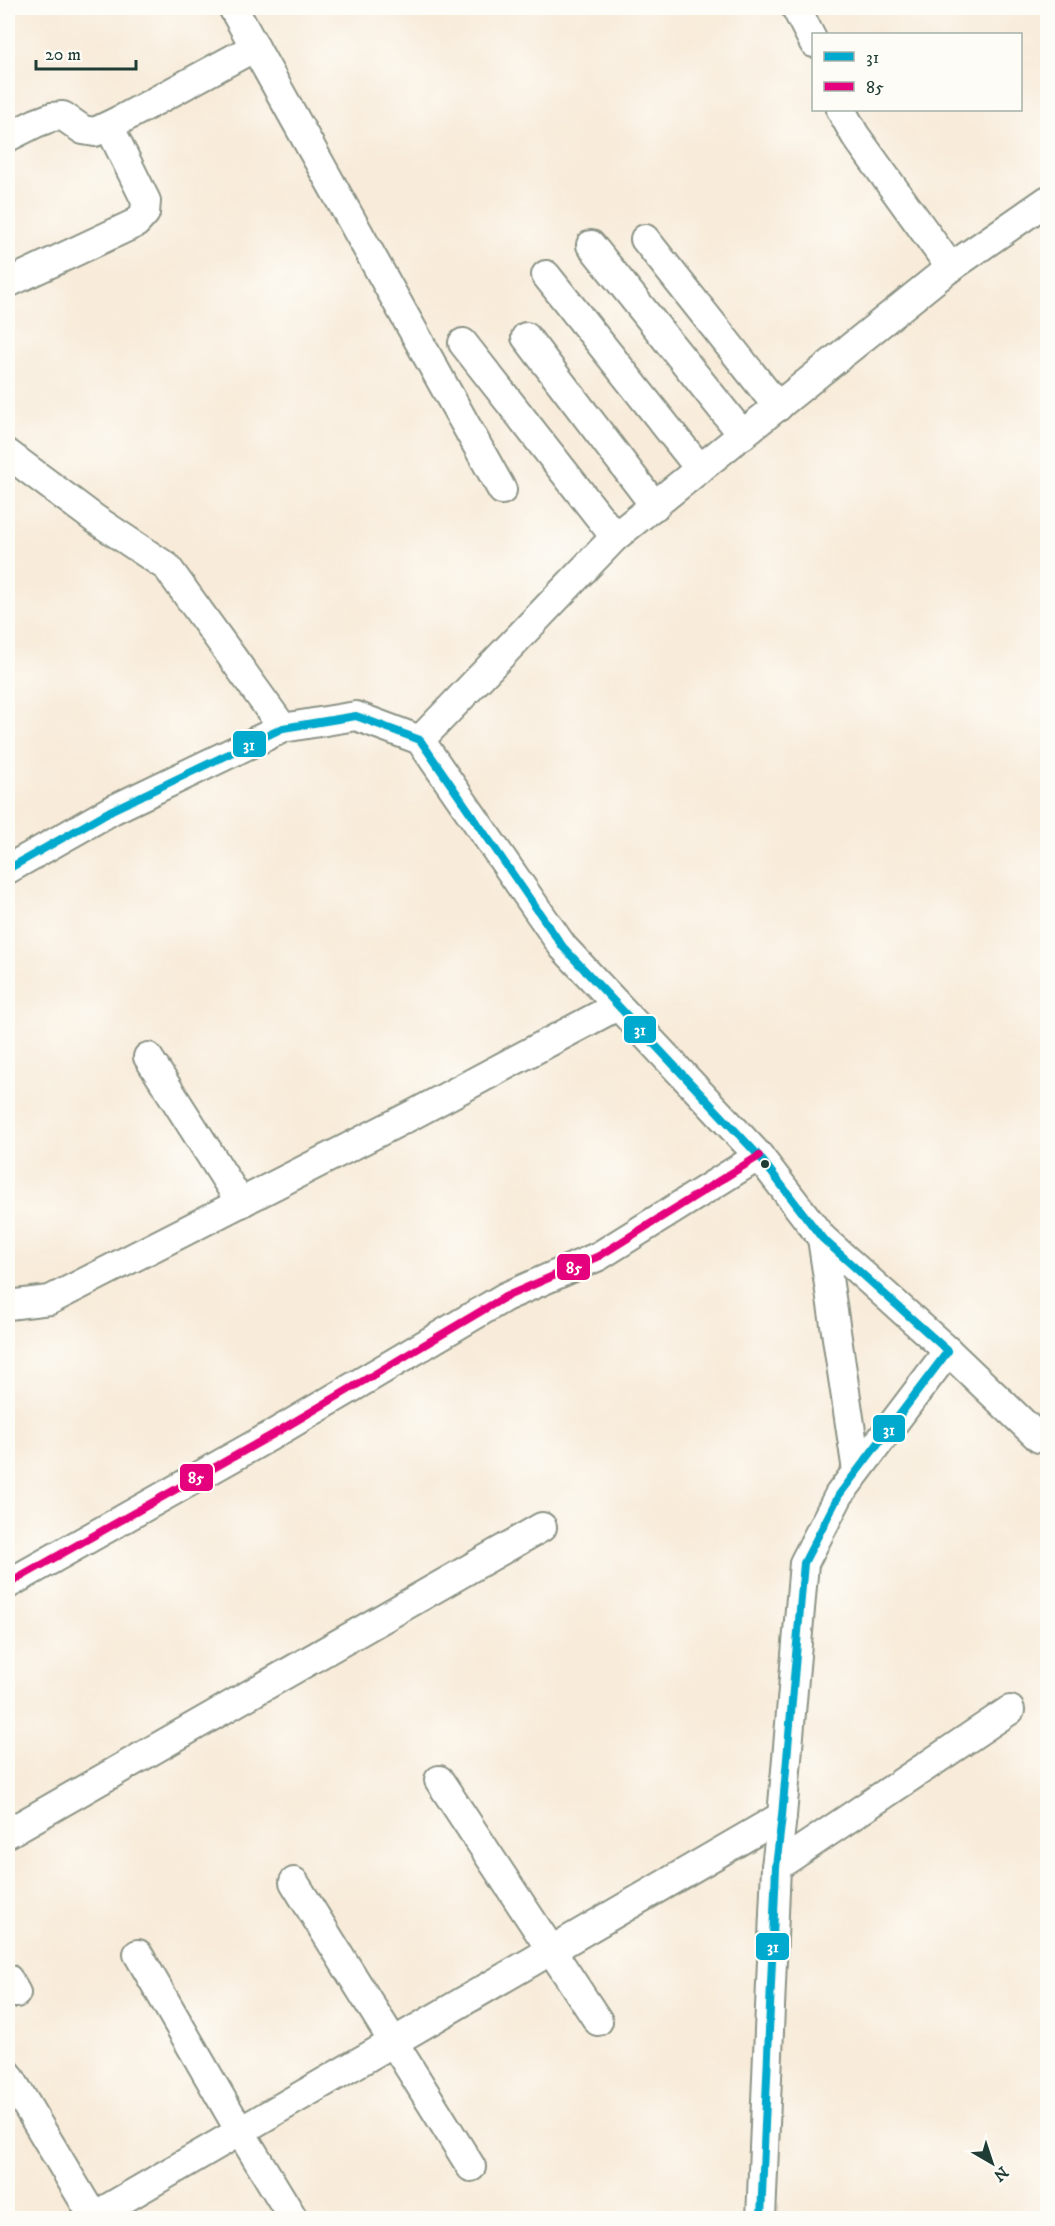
<svg xmlns="http://www.w3.org/2000/svg" width="1055" height="2226" font-family="'IM FELL DW Pica',serif">
<style>
.lines{fill:none;stroke-linecap:round;stroke-linejoin:round}
.street-casing{stroke:#8c9486;stroke-width:32}
.street{stroke:#fff;stroke-width:28}
.bus-1-casing{stroke:#fdfcf7;stroke-width:12}
.bus-2-casing{stroke:#fdfcf7;stroke-width:12}
.bus-1{stroke:#00a9ce;stroke-width:8}
.bus-2{stroke:#e5007d;stroke-width:8}
.bus-dot{fill:#1f3d34;stroke:#fdfcf7;stroke-width:2}
.line-badge{stroke:#fdfcf7;stroke-width:2}
.badge-label{font-size:16px;text-anchor:middle;font-weight:bold;fill:#fff}
</style>
<rect width="100%" height="100%" fill="#fdfcf7"/>
<filter id="ink" filterUnits="userSpaceOnUse"><feTurbulence type="fractalNoise" baseFrequency=".0167" numOctaves="2"/><feDisplacementMap in="SourceGraphic" scale="12" xChannelSelector="R" yChannelSelector="G"/><feConvolveMatrix kernelMatrix="1 2 1 2 8 2 1 2 1" color-interpolation-filters="sRGB"/></filter>
<filter id="wash" filterUnits="userSpaceOnUse"><feTurbulence type="fractalNoise" baseFrequency=".008" numOctaves="4" result="noise"/><feDisplacementMap in="SourceGraphic" scale="24" xChannelSelector="R" yChannelSelector="G"/><feGaussianBlur stdDeviation="1.35" result="paint"/><feColorMatrix in="noise" values="0 0 0 0 0 0 0 0 0 0 0 0 0 0 0 0 0 1.4 0 .05"/><feComposite in="paint" operator="in"/></filter>
<g filter="url(#wash)">
<rect width="100%" height="100%" fill="#f8ebd9"/>
</g>
<g filter="url(#ink)">
<g class="lines">
<defs>
<g id="street">
<path d="M233 8 502 490"/>
<path d="M796 8 814 43"/>
<path d="M841 110 855 135 951 268"/>
<path d="M8 137 36 123 52 117 63 116 83 130 95 132 124 118 255 47"/>
<path d="M645 239 778 407"/>
<path d="M591 245 743 435"/>
<path d="M546 275 700 469"/>
<path d="M8 283 136 223 145 213 146 201 109 126"/>
<path d="M526 337 655 506"/>
<path d="M463 343 615 537"/>
<path d="M8 454 95 519 167 567 283 728"/>
<path d="M420 740 615 537 947 270 1048 200"/>
<path d="M8 869 112 810 283 728 356 716 420 740 563 947 759 1156 822 1238 948 1351 839 1495 804 1563 782 1816 776 1867 761 2218"/>
<path d="M148 1057 241 1203"/>
<path d="M822 1238 857 1471"/>
<path d="M8 1305 50 1300 414 1114 617 1006"/>
<path d="M948 1351 1039 1438"/>
<path d="M8 1584 272 1435 505 1297 599 1256 759 1156"/>
<path d="M439 1780 598 2021"/>
<path d="M8 1833 542 1527"/>
<path d="M776 1867 1010 1710"/>
<path d="M294 1882 471 2167"/>
<path d="M138 1954 240 2131 293 2218"/>
<path d="M8 1979 16 1993"/>
<path d="M8 2074 94 2218"/>
<path d="M91 2218 782 1816"/>
</g>
</defs>
<use href="#street" class="street-casing"/>
<use href="#street" class="street"/>
<defs>
<path id="bus-1" d="M8 869 112 810 283 728 356 716 420 740 563 947 759 1156 822 1238 948 1351 839 1495 804 1563 782 1816 776 1867 761 2218"/>
<path id="bus-2" d="M8 1584 272 1435 505 1297 599 1256 759 1156"/>
</defs>
<use href="#bus-1" class="bus-1-casing"/>
<use href="#bus-2" class="bus-2-casing"/>
<use href="#bus-1" class="bus-1"/>
<use href="#bus-2" class="bus-2"/>
</g>
</g>
<circle class="bus-dot" cx="765" cy="1164" r="5"/>
<g class="line-badge">
<rect x="232" y="730" width="35" height="28" rx="6" fill="#00a9ce"/>
<rect x="623" y="1015" width="34" height="29" rx="6" fill="#00a9ce"/>
<rect x="556" y="1253" width="35" height="28" rx="6" fill="#e5007d"/>
<rect x="872" y="1414" width="34" height="29" rx="6" fill="#00a9ce"/>
<rect x="179" y="1463" width="35" height="29" rx="6" fill="#e5007d"/>
<rect x="755" y="1932" width="35" height="29" rx="6" fill="#00a9ce"/>
</g>
<g class="badge-label">
<text x="249" y="750">31</text>
<text x="640" y="1035">31</text>
<text x="574" y="1273">85</text>
<text x="889" y="1435">31</text>
<text x="196" y="1483">85</text>
<text x="773" y="1952">31</text>
</g>
<rect width="1055" height="2226" fill="none" stroke="#fdfcf7" stroke-width="30"/>
<rect x="812" y="33" width="210" height="78" fill="#fdfcf7" stroke="#a4b0a9" stroke-width="1.5"/>
<rect x="824" y="52" width="30" height="9" fill="#00a9ce" stroke="#a4b0a9" stroke-width="1.5"/>
<text x="866" y="63" font-size="18" fill="#1f3d34">31</text>
<rect x="824" y="82" width="30" height="9" fill="#e5007d" stroke="#a4b0a9" stroke-width="1.5"/>
<text x="866" y="93" font-size="18" fill="#1f3d34">85</text>
<g transform="translate(992 2163) rotate(141)" stroke="#fdfcf7" stroke-width="4.5" paint-order="stroke">
<path d="M0-4.5L10 22L0 15L-10 22Z" fill="#1f3d34"/>
<text y="-9" font-size="16" font-weight="bold" text-anchor="middle" fill="#1f3d34">N</text>
</g>
<path d="M36 60v9h100v-9" fill="none" stroke="#1f3d34" stroke-width="3"/>
<text x="45" y="60" font-size="18" fill="#1f3d34" stroke="#fdfcf7" stroke-width="4.5" paint-order="stroke">20 m</text>
</svg>
